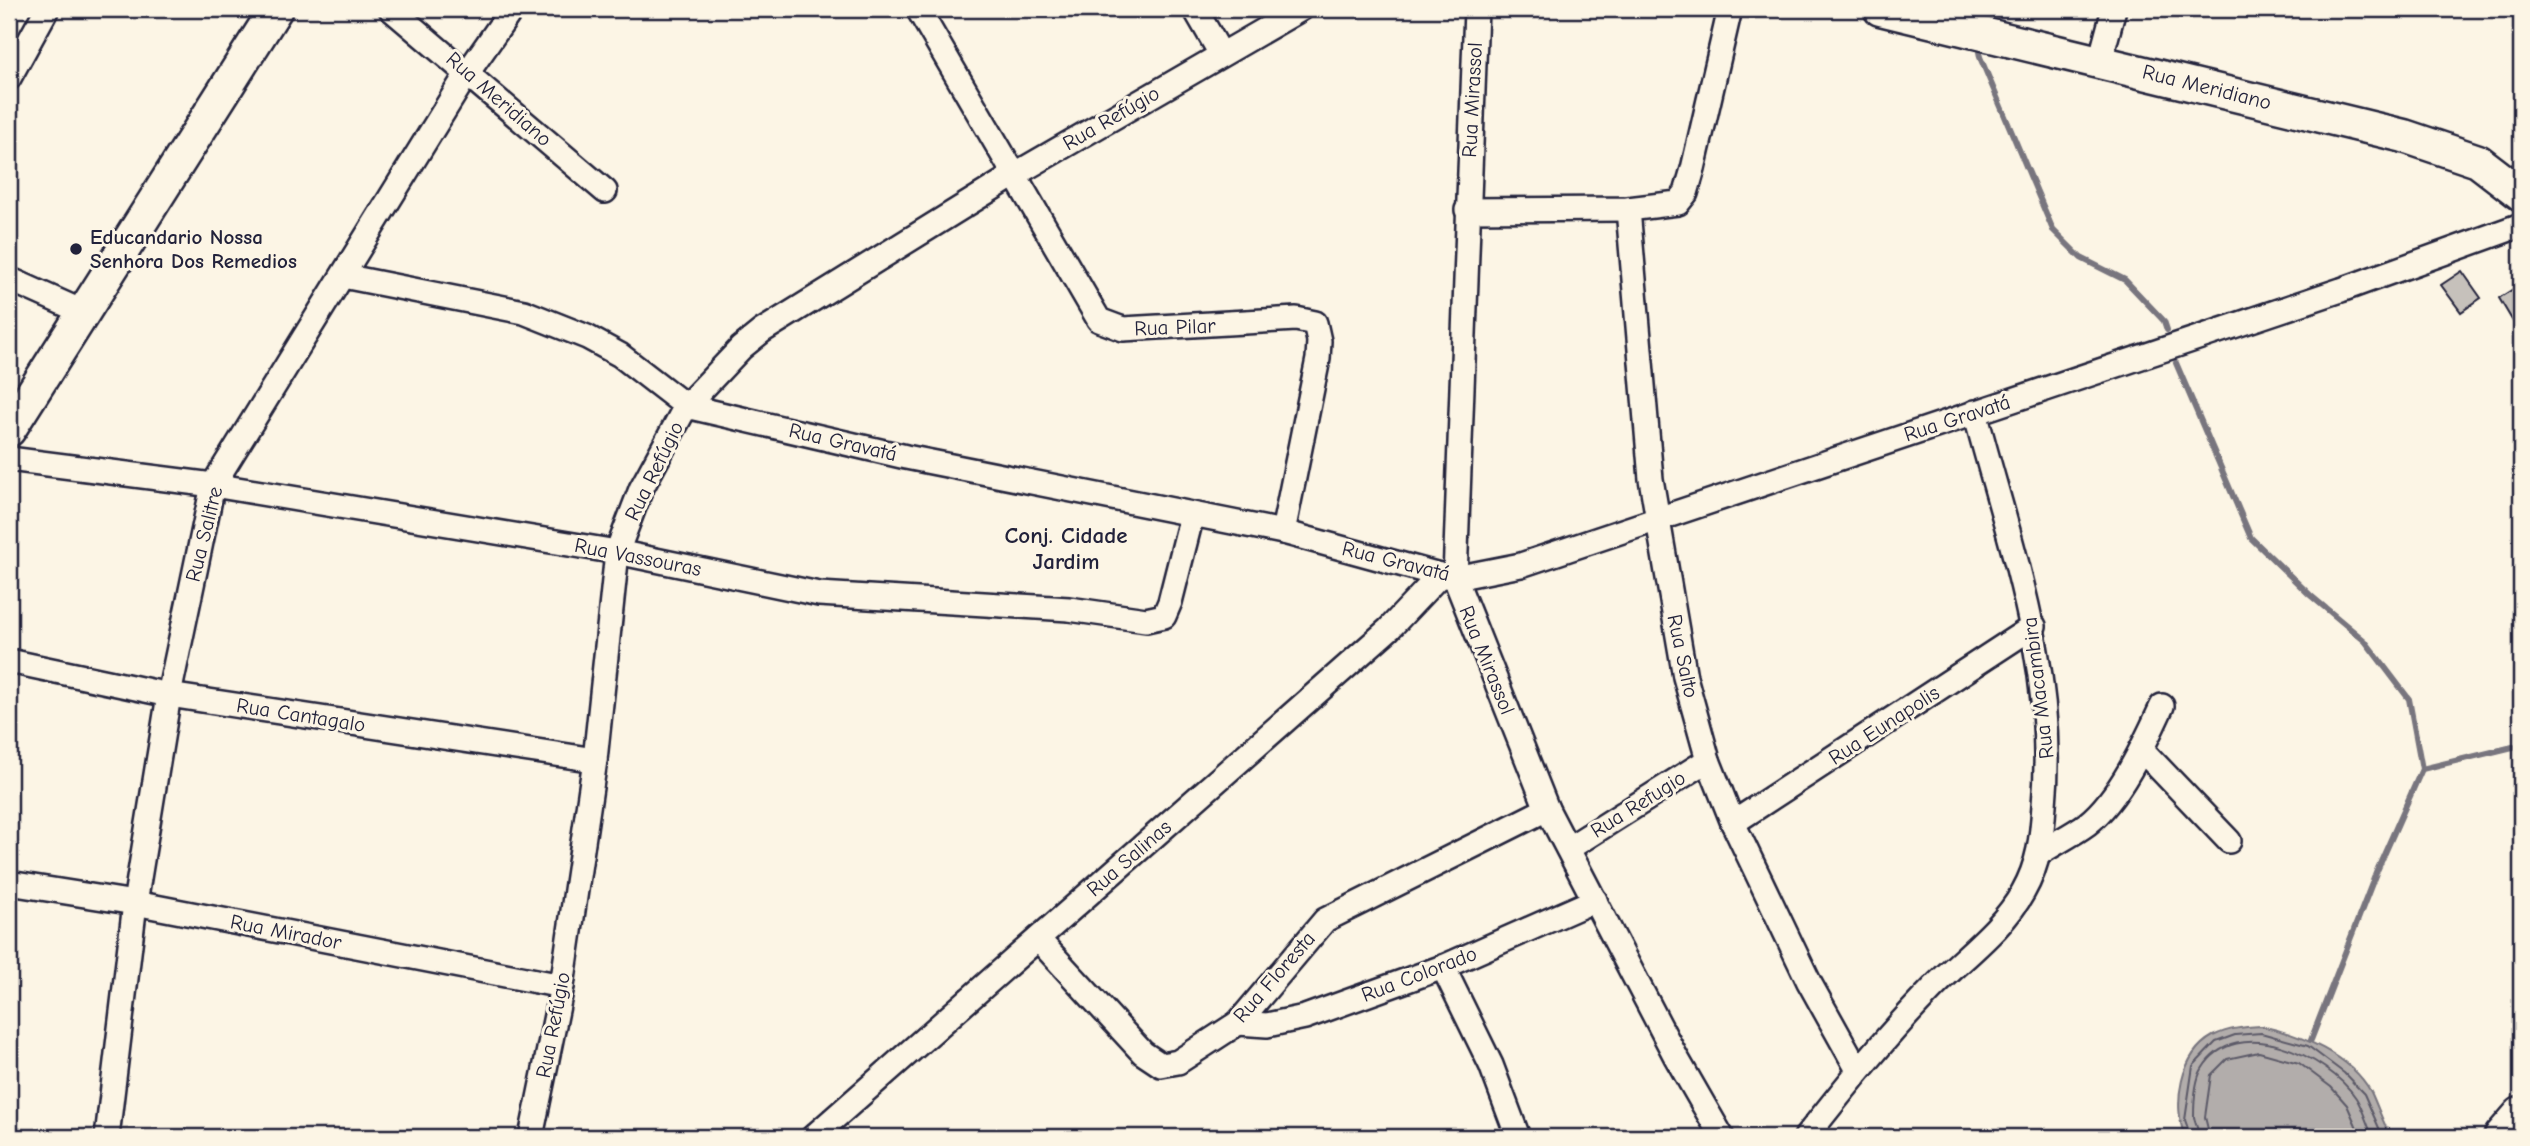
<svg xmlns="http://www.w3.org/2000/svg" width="2530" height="1146" font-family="'Comic Neue',sans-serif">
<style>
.water{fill:#b2adab;stroke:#78757e;stroke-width:2}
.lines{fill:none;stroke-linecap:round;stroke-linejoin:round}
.shore{stroke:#5c5a68;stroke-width:2}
.stream{stroke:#78757e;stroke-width:6}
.building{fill:#c6c1bb;stroke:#22223b;stroke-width:2}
.street-casing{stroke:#22223b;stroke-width:28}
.secondary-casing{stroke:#22223b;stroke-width:37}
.primary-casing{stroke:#22223b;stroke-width:40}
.street{stroke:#fcf5e5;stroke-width:23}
.secondary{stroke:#fcf5e5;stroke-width:32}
.primary{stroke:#fcf5e5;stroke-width:35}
.poi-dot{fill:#22223b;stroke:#fcf5e5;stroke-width:2.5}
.labels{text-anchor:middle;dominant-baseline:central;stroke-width:6;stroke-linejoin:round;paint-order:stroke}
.street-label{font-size:21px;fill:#22223b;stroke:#fcf5e5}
.poi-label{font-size:21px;font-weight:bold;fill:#22223b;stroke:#fcf5e5;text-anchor:start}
.neighbourhood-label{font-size:23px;font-weight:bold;fill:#22223b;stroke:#fcf5e5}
</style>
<rect width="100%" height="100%" fill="#fcf5e5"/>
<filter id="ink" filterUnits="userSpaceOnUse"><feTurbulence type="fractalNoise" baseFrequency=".0143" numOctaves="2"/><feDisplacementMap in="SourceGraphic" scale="14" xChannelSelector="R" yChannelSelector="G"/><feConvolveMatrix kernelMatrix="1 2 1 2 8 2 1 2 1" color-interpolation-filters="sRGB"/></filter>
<g filter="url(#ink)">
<path class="water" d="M2261 1026C2299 1034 2351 1055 2371 1092 2378 1107 2383 1123 2391 1137H2185C2172 1105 2180 1054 2213 1036 2229 1028 2245 1027 2261 1026Z"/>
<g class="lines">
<g class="shore">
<path d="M2191 1137 2185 1120 2193 1066 2216 1042 2235 1035 2261 1033 2308 1046 2344 1073 2364 1094 2383 1137"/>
<path d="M2199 1137C2199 1130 2195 1124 2194 1117 2194 1104 2195 1080 2202 1069 2236 1012 2328 1056 2356 1098 2363 1109 2367 1125 2373 1137"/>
<path d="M2210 1137 2205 1117 2211 1075 2227 1059 2259 1052 2299 1063 2331 1087 2347 1105 2361 1137"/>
</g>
<g class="stream">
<path d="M1977 41 1980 57 2053 230 2081 258 2125 280 2164 321 2167 330"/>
<path d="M2176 363 2251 538 2310 595 2365 641 2409 699 2422 769 2376 873 2311 1040"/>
<path d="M2422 769 2521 745"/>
</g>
</g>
<g class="building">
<path d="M2462 271 2481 298 2461 312 2441 285Z"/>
<path d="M2521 284V335L2499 298Z"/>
</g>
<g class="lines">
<defs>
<g id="street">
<path d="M391 9 605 191"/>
<path d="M918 9 1099 320 1123 329 1296 319 1315 323 1319 341 1318 359 1283 532"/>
<path d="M1195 9 1221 54"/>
<path d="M1476 9 1455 578 1547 809 1676 1057 1722 1137"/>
<path d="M2100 61 2114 9"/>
<path d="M9 78 47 9"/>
<path d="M1628 209 1651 479 1685 677 1708 760 1733 823 1809 982 1858 1070"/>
<path d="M1467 210 1628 209 1678 203 1686 193 1693 169 1730 9"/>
<path d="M343 276 524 312 587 337 620 355 686 406 906 457 1283 532 1440 575 1455 578 1521 565 2341 290 2521 225"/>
<path d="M9 279 85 313"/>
<path d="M9 459 213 485 617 552 819 594 1069 609 1146 620 1164 616 1170 602 1192 515"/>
<path d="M9 661 169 695 595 760"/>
<path d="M2142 750 2229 841"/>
<path d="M1733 823 2034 626"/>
<path d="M1569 848 1708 760"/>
<path d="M2040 853C2055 843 2072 835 2087 824 2120 798 2145 743 2162 706"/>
<path d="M9 883 135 903 562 986"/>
<path d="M1038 939 1143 1053 1161 1065 1178 1062 1238 1023 1325 920 1547 809"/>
<path d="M1443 967 1491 1065 1518 1137"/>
<path d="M1238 1023 1267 1025 1305 1017 1443 967 1595 900"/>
<path d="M107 1137 135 903 169 695 213 485 468 72 512 9"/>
<path d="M531 1137 562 986 595 760 617 552 641 489 686 406 741 348 762 331 1014 175 1301 9"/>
<path d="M813 1137 1389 629 1440 575"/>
<path d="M1806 1137C1846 1086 1887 1035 1933 988 1963 957 2002 930 2023 892 2039 864 2042 837 2044 805 2057 669 2009 542 1975 412"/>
</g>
<g id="secondary">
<path d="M1880 9 2404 136 2478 161 2521 194"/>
<path d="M9 430 276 9"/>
</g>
<path id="primary" d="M2502 1137 2521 1115"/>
</defs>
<use href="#street" class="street-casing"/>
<use href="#secondary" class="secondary-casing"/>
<use href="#primary" class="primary-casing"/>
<use href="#street" class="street"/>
<use href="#secondary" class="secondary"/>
<use href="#primary" class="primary"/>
</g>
</g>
<circle class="poi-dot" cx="76" cy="249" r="7"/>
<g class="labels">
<g class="street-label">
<text transform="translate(2207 87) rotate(14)">Rua Meridiano</text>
<text transform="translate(499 99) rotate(41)">Rua Meridiano</text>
<text transform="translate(1472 100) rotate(-87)">Rua Mirassol</text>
<text transform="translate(1111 118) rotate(-30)">Rua Refúgio</text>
<text transform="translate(1175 327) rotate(-2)">Rua Pilar</text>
<text transform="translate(1957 418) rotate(-18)">Rua Gravatá</text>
<text transform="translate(843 442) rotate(13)">Rua Gravatá</text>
<text transform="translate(654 471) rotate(-64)">Rua Refúgio</text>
<text transform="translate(204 534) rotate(-76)">Rua Salitre</text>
<text transform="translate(638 557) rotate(11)">Rua Vassouras</text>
<text transform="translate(1396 561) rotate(14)">Rua Gravatá</text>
<text transform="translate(1683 656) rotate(78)">Rua Salto</text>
<text transform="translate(1487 660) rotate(68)">Rua Mirassol</text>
<text transform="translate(2038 688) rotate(-97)">Rua Macambira</text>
<text transform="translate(301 715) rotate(9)">Rua Cantagalo</text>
<text transform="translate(1884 725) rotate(-33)">Rua Eunapolis</text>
<text transform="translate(1638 804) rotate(-32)">Rua Refugio</text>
<text transform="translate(1129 858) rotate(-41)">Rua Salinas</text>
<text transform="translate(286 932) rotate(11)">Rua Mirador</text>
<text transform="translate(1419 974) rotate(-21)">Rua Colorado</text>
<text transform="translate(1274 977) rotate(-49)">Rua Floresta</text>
<text transform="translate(553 1025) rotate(-79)">Rua Refúgio</text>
</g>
<g class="poi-label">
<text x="90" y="237">Educandario Nossa<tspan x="90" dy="24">Senhora Dos Remedios</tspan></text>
</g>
<g class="neighbourhood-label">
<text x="1066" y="535">Conj. Cidade<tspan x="1066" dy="26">Jardim</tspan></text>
</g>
</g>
<rect width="2530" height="1146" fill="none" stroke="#fcf5e5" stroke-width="35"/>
<rect x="18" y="18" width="2495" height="1111" fill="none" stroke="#22223b" stroke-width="2.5" filter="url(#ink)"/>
</svg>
